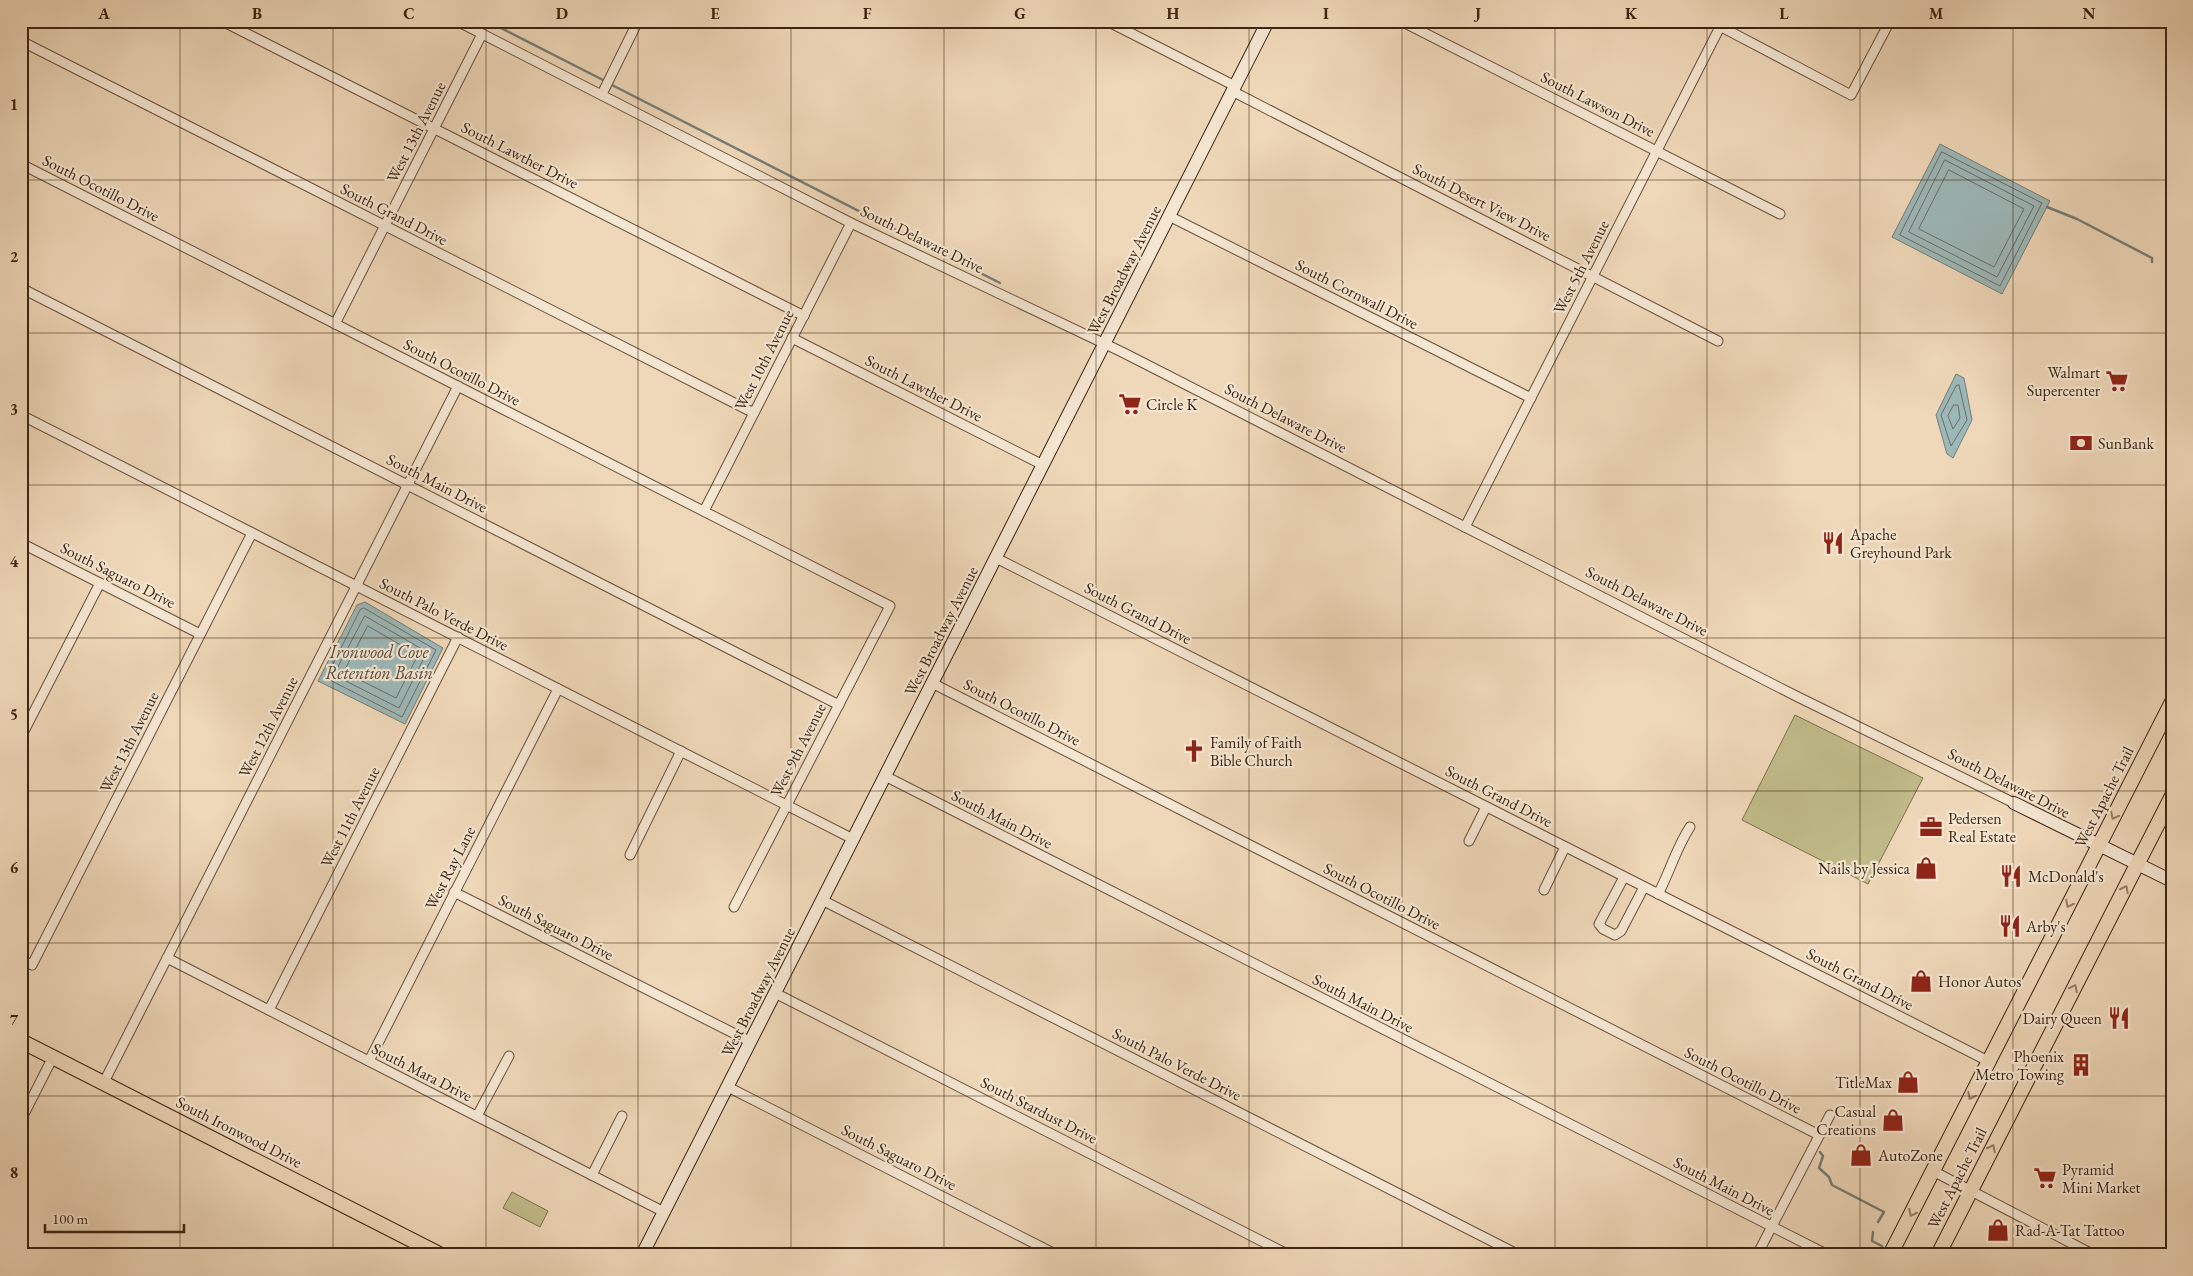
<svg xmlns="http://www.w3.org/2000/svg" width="2193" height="1276" font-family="'EB Garamond',serif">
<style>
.green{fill:#c1bc8a;stroke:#7e704e}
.water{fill:#9db8b9;stroke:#767d76}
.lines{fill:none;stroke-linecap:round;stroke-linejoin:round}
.shore{stroke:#6c6e65;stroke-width:1}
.stream{stroke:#767d76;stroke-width:2.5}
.street-casing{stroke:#69523b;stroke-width:11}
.secondary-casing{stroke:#3c2511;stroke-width:14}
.primary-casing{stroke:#3c2511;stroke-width:16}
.street{stroke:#f5e6d2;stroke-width:9}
.secondary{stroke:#f5e6d2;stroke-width:12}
.primary{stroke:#efd8b9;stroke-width:14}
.oneway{stroke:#967e65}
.grid{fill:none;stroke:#3c2511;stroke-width:1;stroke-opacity:0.55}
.labels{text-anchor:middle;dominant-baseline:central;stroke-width:4.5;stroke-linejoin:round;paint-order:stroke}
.street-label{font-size:16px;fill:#3c2511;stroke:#f5e6d2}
.poi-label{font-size:16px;fill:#3c2511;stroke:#f5e6d2;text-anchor:start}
.water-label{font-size:18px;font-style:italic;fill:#544a3b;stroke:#f5e6d2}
.neatline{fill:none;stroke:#3c2511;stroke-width:2}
.grid-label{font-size:16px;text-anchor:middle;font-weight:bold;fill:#3c2511}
</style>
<rect width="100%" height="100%" fill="#efd8b9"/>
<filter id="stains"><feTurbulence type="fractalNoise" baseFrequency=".004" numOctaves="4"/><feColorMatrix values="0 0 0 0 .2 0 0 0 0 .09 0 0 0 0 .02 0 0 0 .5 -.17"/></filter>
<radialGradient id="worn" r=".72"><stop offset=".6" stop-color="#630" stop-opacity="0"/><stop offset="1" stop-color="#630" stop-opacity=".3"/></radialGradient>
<g class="green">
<path d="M1795 715 1923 778 1868 884 1742 820Z"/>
<path d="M512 1192 548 1211 540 1227 503 1208Z"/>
</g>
<g class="water">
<path d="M1940 144 2050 201 2002 294 1892 237Z"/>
<path d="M1956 374 1964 378 1972 420 1953 458 1947 454 1936 415Z"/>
<path d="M365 602 443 648 405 724 318 681 357 605Z"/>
</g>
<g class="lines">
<g class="shore">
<path d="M1942 152 2042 203 2000 286 1900 235Z"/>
<path d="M1945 160 2034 206 1997 277 1909 232Z"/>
<path d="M1949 170 2024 209 1994 267 1919 229Z"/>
<path d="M1959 385 1967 420 1951 446 1941 415 1956 386Z"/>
<path d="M1954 405H1958L1960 418 1953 429 1948 416Z"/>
<path d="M364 608 436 650 402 717 326 678 360 610Z"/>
<path d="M365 616 427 652 399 708 334 675Z"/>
<path d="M368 626 418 655 396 698 344 672Z"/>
</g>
<g class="stream">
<path d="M487 21 605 81"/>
<path d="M610 84 1000 283"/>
<path d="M2047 207 2077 219 2152 258V262"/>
<path d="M1820 1152 1823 1156 1819 1168 1829 1177 1832 1185 1884 1212 1878 1222"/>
<path d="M1873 1232 1872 1241 1882 1246"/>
</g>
<defs>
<g id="street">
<path d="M222 21 804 316"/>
<path d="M457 21 851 223 1122 352 1796 696 2014 803"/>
<path d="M1107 21 1235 86"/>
<path d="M1401 21 1780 214"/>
<path d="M1710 21 1851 95 1890 21"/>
<path d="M21 41 754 413"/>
<path d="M1232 91 1718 341"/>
<path d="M602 94 638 21"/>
<path d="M21 164 890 606 734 907"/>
<path d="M1169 216 1531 398"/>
<path d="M21 288 839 705"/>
<path d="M335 324 482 34"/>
<path d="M792 338 1043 465"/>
<path d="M21 415 853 839"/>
<path d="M704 511 851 223"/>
<path d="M1465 527 1723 21"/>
<path d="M21 543 200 634"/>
<path d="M996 558 1988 1061"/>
<path d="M932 683 1819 1135"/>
<path d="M21 737 100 583"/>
<path d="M885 776 1828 1255"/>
<path d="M1469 841 1486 807"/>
<path d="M630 855 681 751"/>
<path d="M1624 877 1599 924 1603 929 1615 935 1621 931 1644 887"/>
<path d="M1544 890 1565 847"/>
<path d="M454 892 751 1042"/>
<path d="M1658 894C1670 872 1676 848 1690 827"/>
<path d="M822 900 1519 1255"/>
<path d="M167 958 664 1212"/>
<path d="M21 960 32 965 252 533"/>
<path d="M775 993 1289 1255"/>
<path d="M269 1010 458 637"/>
<path d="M369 1061 558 689"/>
<path d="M104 1082 458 386"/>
<path d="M728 1087 1057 1255"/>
<path d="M477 1116 509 1056"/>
<path d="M21 1120 53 1057"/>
<path d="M1933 1171 2094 1255"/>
<path d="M592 1175 622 1116"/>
<path d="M1757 1255 1830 1115"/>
</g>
<g id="secondary">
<path d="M2014 803 2172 881"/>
<path d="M642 1255 1268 21"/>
</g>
<g id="primary">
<path d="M21 1041 441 1255"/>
<path d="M1890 1255 2172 702"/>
<path d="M1938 1255 2172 796"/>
</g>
</defs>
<use href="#street" class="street-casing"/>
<use href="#secondary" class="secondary-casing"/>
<use href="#primary" class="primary-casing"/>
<use href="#street" class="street"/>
<use href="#secondary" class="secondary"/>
<use href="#primary" class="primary"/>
</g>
<defs><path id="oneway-chevron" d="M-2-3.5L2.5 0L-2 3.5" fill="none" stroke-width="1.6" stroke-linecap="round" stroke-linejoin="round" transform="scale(1.25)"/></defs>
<g class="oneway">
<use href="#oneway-chevron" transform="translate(2114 816) rotate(117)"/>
<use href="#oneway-chevron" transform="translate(2125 889) rotate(-63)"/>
<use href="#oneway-chevron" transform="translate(2069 904) rotate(117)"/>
<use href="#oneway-chevron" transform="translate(2074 988) rotate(-63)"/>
<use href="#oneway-chevron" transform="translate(1971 1096) rotate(117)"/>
<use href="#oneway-chevron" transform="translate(1992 1148) rotate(-63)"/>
<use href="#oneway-chevron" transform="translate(1912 1213) rotate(117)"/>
</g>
<path class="grid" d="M180 21V1255M333 21V1255M486 21V1255M638 21V1255M791 21V1255M944 21V1255M1096 21V1255M1249 21V1255M1402 21V1255M1555 21V1255M1707 21V1255M1860 21V1255M2013 21V1255M21 180H2172M21 333H2172M21 485H2172M21 638H2172M21 791H2172M21 943H2172M21 1096H2172"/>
<defs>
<symbol id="supermarket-bare" viewBox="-9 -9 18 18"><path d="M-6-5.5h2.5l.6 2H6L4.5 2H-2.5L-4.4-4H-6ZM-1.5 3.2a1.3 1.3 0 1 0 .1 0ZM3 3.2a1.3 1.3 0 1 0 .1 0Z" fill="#8f2418" stroke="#f5e6d2" stroke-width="2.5" paint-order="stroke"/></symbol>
<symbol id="bank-bare" viewBox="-9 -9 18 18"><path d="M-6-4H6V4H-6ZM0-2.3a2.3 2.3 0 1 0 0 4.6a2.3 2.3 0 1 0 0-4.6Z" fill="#8f2418" stroke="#f5e6d2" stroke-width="2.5" paint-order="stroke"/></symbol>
<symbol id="restaurant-bare" viewBox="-9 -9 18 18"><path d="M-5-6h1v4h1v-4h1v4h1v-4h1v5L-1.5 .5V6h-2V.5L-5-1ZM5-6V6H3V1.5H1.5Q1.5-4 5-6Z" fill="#8f2418" stroke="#f5e6d2" stroke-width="2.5" paint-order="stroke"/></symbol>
<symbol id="church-bare" viewBox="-9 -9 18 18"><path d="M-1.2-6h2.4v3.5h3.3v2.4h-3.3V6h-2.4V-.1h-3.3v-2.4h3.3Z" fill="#8f2418" stroke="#f5e6d2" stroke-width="2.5" paint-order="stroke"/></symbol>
<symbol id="office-bare" viewBox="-9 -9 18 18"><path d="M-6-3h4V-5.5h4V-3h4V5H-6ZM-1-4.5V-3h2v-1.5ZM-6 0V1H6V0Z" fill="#8f2418" stroke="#f5e6d2" stroke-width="2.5" paint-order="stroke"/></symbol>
<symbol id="shop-bare" viewBox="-9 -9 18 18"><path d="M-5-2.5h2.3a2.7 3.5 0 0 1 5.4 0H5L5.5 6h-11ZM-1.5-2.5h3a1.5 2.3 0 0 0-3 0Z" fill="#8f2418" stroke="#f5e6d2" stroke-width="2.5" paint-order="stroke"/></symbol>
<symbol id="building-bare" viewBox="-9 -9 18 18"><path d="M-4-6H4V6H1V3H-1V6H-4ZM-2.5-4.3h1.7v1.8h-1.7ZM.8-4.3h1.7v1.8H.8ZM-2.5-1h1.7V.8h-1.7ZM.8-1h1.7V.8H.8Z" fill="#8f2418" stroke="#f5e6d2" stroke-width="2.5" paint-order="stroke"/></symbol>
</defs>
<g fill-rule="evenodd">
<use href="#supermarket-bare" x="2101" y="365" width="32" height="32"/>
<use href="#supermarket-bare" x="1114" y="388" width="32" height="32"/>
<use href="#bank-bare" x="2065" y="427" width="32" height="32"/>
<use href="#restaurant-bare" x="1817" y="527" width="32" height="32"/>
<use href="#church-bare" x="1178" y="735" width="32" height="32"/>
<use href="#office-bare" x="1915" y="811" width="32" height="32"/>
<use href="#shop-bare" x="1910" y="852" width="32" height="32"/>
<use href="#restaurant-bare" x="1995" y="860" width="32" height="32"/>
<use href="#restaurant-bare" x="1994" y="910" width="32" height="32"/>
<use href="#shop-bare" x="1905" y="965" width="32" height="32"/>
<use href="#restaurant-bare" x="2103" y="1002" width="32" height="32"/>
<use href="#building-bare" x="2065" y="1049" width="32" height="32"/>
<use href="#shop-bare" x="1892" y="1066" width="32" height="32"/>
<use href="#shop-bare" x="1877" y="1104" width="32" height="32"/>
<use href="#shop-bare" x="1845" y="1139" width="32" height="32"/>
<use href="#supermarket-bare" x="2029" y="1162" width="32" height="32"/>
<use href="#shop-bare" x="1982" y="1214" width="32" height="32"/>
</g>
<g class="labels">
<g class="street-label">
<text transform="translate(1598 104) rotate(27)">South Lawson Drive</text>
<text transform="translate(416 132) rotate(-63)">West 13th Avenue</text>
<text transform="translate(520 155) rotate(27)">South Lawther Drive</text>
<text transform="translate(101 188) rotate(27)">South Ocotillo Drive</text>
<text transform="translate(1482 202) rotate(27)">South Desert View Drive</text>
<text transform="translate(394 214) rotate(27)">South Grand Drive</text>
<text transform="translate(922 239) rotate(26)">South Delaware Drive</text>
<text transform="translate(1581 267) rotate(-63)">West 5th Avenue</text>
<text transform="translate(1124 270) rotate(-63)">West Broadway Avenue</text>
<text transform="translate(1357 294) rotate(27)">South Cornwall Drive</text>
<text transform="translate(764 360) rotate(-63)">West 10th Avenue</text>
<text transform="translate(462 372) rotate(27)">South Ocotillo Drive</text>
<text transform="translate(924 388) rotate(27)">South Lawther Drive</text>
<text transform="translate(1286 418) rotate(27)">South Delaware Drive</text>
<text transform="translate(437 483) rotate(27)">South Main Drive</text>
<text transform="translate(118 575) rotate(27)">South Saguaro Drive</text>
<text transform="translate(1647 601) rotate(27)">South Delaware Drive</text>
<text transform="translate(1138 613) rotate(27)">South Grand Drive</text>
<text transform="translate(444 614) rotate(27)">South Palo Verde Drive</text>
<text transform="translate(941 631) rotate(-63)">West Broadway Avenue</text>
<text transform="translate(1022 712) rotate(27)">South Ocotillo Drive</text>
<text transform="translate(268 727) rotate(-63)">West 12th Avenue</text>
<text transform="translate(129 742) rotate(-63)">West 13th Avenue</text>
<text transform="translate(798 750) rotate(-63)">West 9th Avenue</text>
<text transform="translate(2009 783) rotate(27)">South Delaware Drive</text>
<text transform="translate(1499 796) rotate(27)">South Grand Drive</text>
<text transform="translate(2104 797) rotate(-63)">West Apache Trail</text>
<text transform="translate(350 817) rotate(-63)">West 11th Avenue</text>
<text transform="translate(1002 819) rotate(27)">South Main Drive</text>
<text transform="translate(450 868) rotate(-63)">West Ray Lane</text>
<text transform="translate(1382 896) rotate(27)">South Ocotillo Drive</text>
<text transform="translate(556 927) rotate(27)">South Saguaro Drive</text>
<text transform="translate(1860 979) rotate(27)">South Grand Drive</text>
<text transform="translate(758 992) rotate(-63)">West Broadway Avenue</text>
<text transform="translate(1363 1003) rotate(27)">South Main Drive</text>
<text transform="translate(1177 1064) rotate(27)">South Palo Verde Drive</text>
<text transform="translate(422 1072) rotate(27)">South Mara Drive</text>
<text transform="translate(1743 1080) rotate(27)">South Ocotillo Drive</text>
<text transform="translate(1039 1110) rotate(27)">South Stardust Drive</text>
<text transform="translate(239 1132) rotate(27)">South Ironwood Drive</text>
<text transform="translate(899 1157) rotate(27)">South Saguaro Drive</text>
<text transform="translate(1957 1178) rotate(-63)">West Apache Trail</text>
<text transform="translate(1724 1186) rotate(27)">South Main Drive</text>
</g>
<g class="poi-label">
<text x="2100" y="372" text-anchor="end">Walmart<tspan x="2100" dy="18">Supercenter</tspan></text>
<text x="1146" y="404">Circle K</text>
<text x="2098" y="443">SunBank</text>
<text x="1850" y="534">Apache<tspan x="1850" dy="18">Greyhound Park</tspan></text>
<text x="1210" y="742">Family of Faith<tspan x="1210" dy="18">Bible Church</tspan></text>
<text x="1948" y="818">Pedersen<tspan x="1948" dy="18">Real Estate</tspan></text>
<text x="1910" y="868" text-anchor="end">Nails by Jessica</text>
<text x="2028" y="876">McDonald's</text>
<text x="2026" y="926">Arby's</text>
<text x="1938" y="981">Honor Autos</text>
<text x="2102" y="1018" text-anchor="end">Dairy Queen</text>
<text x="2064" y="1056" text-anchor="end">Phoenix<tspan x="2064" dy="18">Metro Towing</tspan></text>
<text x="1892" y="1082" text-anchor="end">TitleMax</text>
<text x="1876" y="1111" text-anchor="end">Casual<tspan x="1876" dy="18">Creations</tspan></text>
<text x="1878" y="1155">AutoZone</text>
<text x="2062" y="1169">Pyramid<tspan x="2062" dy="18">Mini Market</tspan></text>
<text x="2015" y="1230">Rad-A-Tat Tattoo</text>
</g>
<g class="water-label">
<text x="379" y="651">Ironwood Cove<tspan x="379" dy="21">Retention Basin</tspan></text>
</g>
</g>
<rect width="2193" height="1276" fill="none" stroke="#efd8b9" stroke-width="55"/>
<path d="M45 1224v8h139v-8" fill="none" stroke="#3c2511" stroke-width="2.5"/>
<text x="52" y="1224" font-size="15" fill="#3c2511" stroke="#f5e6d2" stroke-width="4" paint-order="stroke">100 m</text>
<rect x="28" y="28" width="2138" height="1220" class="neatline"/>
<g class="grid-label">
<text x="104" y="19">A</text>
<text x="257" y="19">B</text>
<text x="409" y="19">C</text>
<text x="562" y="19">D</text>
<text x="715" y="19">E</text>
<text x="867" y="19">F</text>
<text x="1020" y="19">G</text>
<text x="1173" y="19">H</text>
<text x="1326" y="19">I</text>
<text x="1478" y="19">J</text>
<text x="1631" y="19">K</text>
<text x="1784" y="19">L</text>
<text x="1936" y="19">M</text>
<text x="2089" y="19">N</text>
<text x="14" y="110">1</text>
<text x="14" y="262">2</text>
<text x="14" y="415">3</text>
<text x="14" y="567">4</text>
<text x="14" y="720">5</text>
<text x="14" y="873">6</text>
<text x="14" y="1025">7</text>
<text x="14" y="1178">8</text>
</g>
<rect width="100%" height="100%" filter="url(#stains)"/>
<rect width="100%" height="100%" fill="url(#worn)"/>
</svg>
